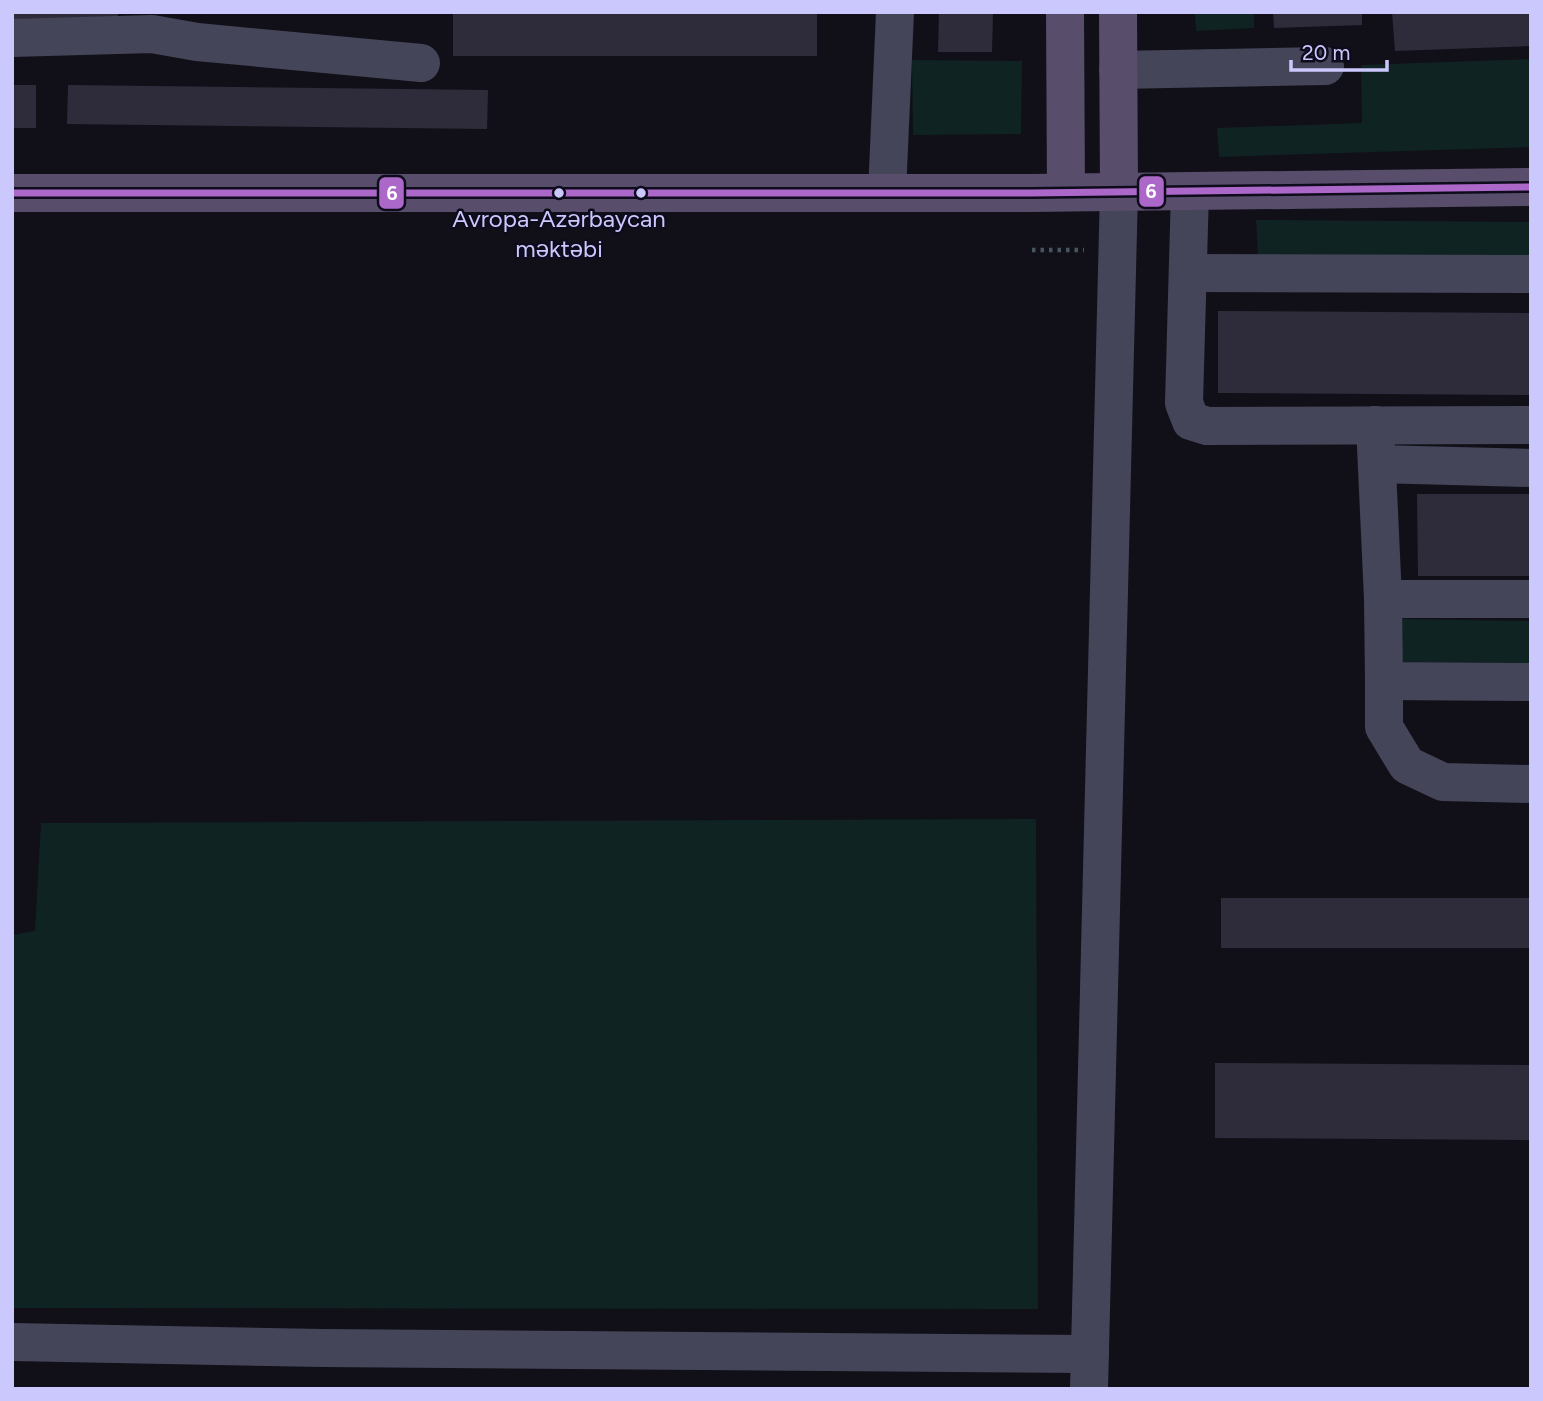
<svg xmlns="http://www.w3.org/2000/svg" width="1543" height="1401" font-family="Figtree,sans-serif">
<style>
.green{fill:#0f2322}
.building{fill:#2e2c3b}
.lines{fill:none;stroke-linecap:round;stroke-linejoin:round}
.path{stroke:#475560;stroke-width:4.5;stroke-dasharray:3.5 5;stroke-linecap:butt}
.minor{stroke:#444559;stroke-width:38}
.major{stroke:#584d6b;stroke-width:38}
.bus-1-casing{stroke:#0e0c1c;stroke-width:12}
.bus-1{stroke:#ac68c9;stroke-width:7}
.bus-dot{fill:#cbc8fe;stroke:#0e0c1c;stroke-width:2.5}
.labels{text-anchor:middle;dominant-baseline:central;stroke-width:5;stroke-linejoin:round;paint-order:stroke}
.bus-label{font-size:24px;fill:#cbc8fe;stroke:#0e0c1c}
.line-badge{stroke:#0e0c1c;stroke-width:2.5}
.badge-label{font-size:19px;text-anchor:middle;font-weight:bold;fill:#fff}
</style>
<rect width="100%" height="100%" fill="#111018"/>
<g class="green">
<path d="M1195 12H1254V28L1196 31Z"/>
<path d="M1531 59V147L1219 157 1217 128 1362 123 1361 65Z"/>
<path d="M912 60 1022 61 1021 134 913 135Z"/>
<path d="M1256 220 1531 222V257L1258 256Z"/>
<path d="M1399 619 1531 621V663L1398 662Z"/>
<path d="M1036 819 1038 1309 12 1308V935L35 931 41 823Z"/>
</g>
<g class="building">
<path d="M12 12H118V18L12 20Z"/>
<rect x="453" y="12" width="364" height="44"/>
<path d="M939 12H993L992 52H938Z"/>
<path d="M1273 12H1362V25L1274 28Z"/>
<path d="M1392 12H1531V46L1395 51Z"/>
<rect x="12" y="85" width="24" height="43"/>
<path d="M68 85 488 90 487 129 67 124Z"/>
<path d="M1218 311 1531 313V395L1218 393Z"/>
<path d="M1417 494H1531V576H1418Z"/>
<rect x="1221" y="898" width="310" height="50"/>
<path d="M1215 1063 1531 1065V1140L1215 1138Z"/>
</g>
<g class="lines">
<path class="path" d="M1032 250H1084"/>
<g class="minor">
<path d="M12 38 152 34 197 42 421 63"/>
<path d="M1118 70 1325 66"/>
<path d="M1190 191 1184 403 1191 421 1207 426 1531 425"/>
<path d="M887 193 895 12"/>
<path d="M1189 273 1531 274"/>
<path d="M1375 425 1383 599"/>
<path d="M1377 464 1531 468"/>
<path d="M1531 599H1383L1384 681 1531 682"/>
<path d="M1384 681V727L1407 765 1443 782 1531 784"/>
<path d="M12 1342 323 1348 1090 1354"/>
<path d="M1089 1389 1119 191"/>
</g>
<g class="major">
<path d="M1065 12 1066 192"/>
<path d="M1118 12 1119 191"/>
<path d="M12 193H1031L1531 187"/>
</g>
<defs>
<path id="bus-1" d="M12 193H1031L1531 187"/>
</defs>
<use href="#bus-1" class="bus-1-casing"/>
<use href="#bus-1" class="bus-1"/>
</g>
<g class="bus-dot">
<circle cx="559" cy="193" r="6"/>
<circle cx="641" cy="193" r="6"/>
</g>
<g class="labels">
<g class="bus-label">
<text x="559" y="218">Avropa-Azərbaycan<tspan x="559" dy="30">məktəbi</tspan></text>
</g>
</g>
<g class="line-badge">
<rect x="1138" y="175" width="27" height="33" rx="7" fill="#ac68c9"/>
<rect x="378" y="176" width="27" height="34" rx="7" fill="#ac68c9"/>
</g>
<g class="badge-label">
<text x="1151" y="198">6</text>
<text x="392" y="200">6</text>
</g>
<rect width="1543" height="1401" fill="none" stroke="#cbc8fe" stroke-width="28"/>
<path d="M1291 60v10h96v-10" fill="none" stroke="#cbc8fe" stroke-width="3.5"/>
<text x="1302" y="60" font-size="21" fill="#cbc8fe" stroke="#0e0c1c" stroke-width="5" paint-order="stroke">20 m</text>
</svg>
